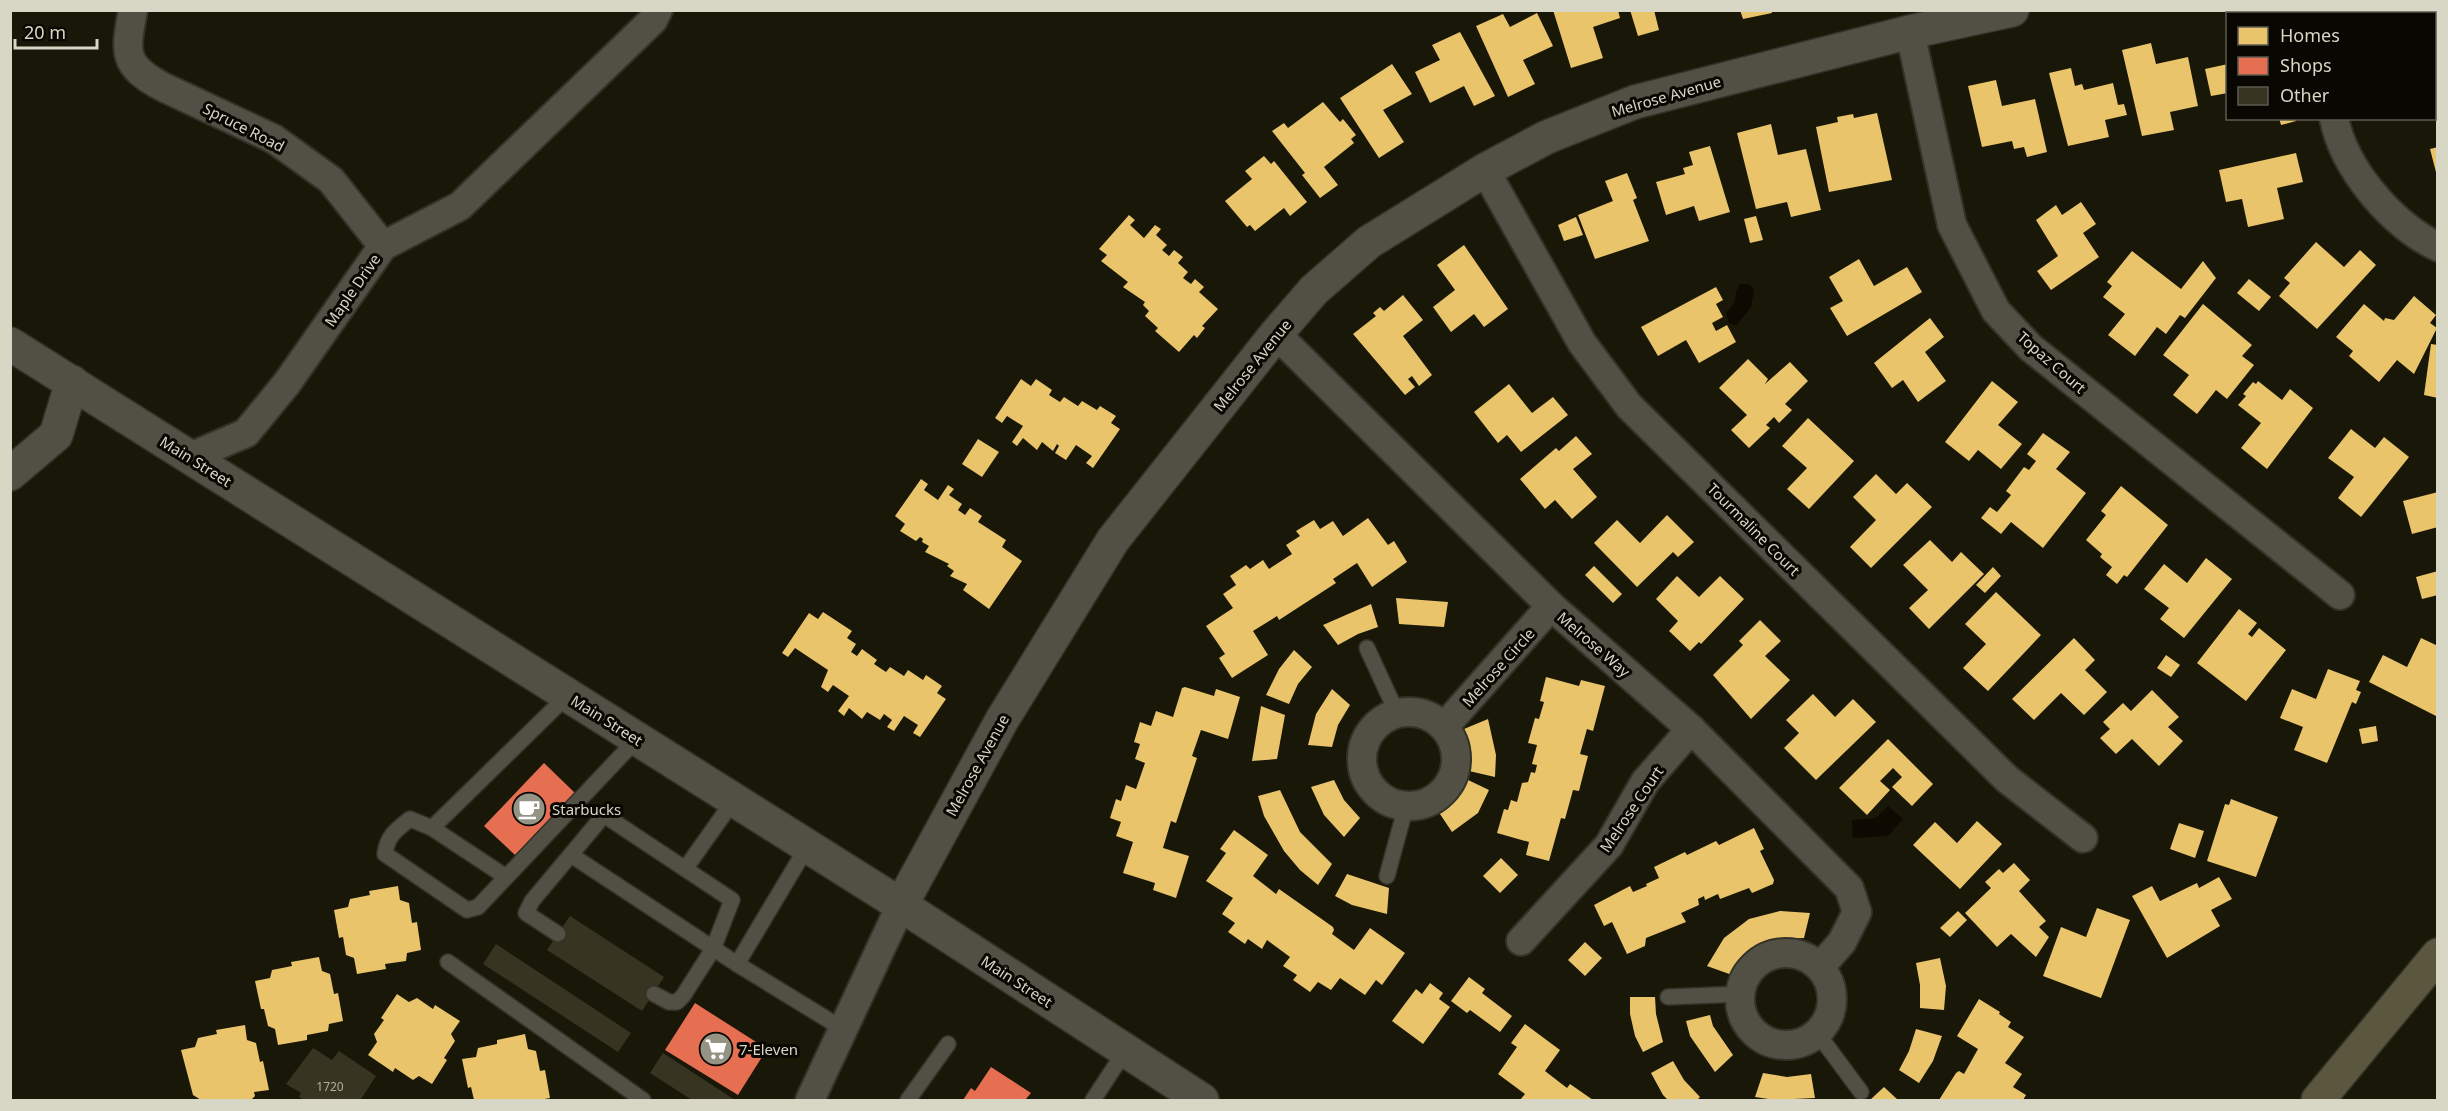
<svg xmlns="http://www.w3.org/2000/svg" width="2448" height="1111" font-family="'Noto Sans',sans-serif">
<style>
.water{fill:#0e0901}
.homes{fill:#e9c46a}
.shops{fill:#e76f51}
.building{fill:#373422}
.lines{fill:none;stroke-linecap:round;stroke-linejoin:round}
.service-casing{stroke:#333228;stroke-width:18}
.minor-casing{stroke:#333228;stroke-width:32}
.tertiary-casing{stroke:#333228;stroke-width:36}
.secondary-casing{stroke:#333228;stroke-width:36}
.motorway-casing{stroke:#333228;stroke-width:36}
.service{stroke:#525044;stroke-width:15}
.minor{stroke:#525044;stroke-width:28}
.tertiary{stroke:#525044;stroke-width:33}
.secondary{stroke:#525044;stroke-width:33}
.motorway{stroke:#5a573e;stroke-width:33}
.labels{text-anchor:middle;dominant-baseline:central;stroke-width:6;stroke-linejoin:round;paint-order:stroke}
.number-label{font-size:12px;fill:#b0ae9c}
.street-label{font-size:15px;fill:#d8d6c5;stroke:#090701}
.poi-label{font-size:15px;fill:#d8d6c5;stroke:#090701;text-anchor:start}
</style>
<rect width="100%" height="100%" fill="#191708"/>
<g class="water">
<path d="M1740 284H1749L1754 290 1751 307 1736 326 1729 323 1726 313 1735 302 1736 292Z"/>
<path d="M1888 806 1903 819 1888 836 1853 838 1852 820 1876 818Z"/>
</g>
<g class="homes">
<path d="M1553 10H1618L1620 18 1593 27 1603 58 1571 68Z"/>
<path d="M1630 10H1654L1659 30 1638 36Z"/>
<path d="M1740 10H1771L1772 13 1743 19Z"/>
<path d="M2393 10H2415L2416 14H2394Z"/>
<path d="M2433 10H2438V26H2437Z"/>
<path d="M1537 13 1553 46 1523 60 1535 84 1508 97 1476 26 1503 14 1510 27Z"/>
<path d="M1460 32 1495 96 1474 106 1464 86 1430 103 1415 72 1440 60 1432 45Z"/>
<path d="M2151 43 2156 64 2188 57 2198 106 2170 112 2174 130 2142 136 2122 50Z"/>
<path d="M1392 64 1412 94 1383 110 1404 142 1379 158 1340 98Z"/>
<path d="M2228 64V93L2211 96 2205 69Z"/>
<path d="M2071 68 2075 86 2082 84 2084 90 2113 83 2118 105 2124 104 2127 115 2105 120 2109 137 2068 146 2049 73Z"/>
<path d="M1996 80 2002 106 2035 99 2047 152 2027 157 2024 147 2014 149 2012 141 1982 147 1968 86Z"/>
<path d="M1323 102 1340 122 1343 119 1356 135 1351 139 1354 143 1324 167 1338 185 1320 198 1302 175 1305 173 1272 131 1284 123 1288 128Z"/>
<path d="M1877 113 1892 180 1829 192 1816 127 1838 122 1837 117 1853 114 1854 118Z"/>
<path d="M2279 118H2295L2296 121 2281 125Z"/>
<path d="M1771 124 1778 155 1806 149 1821 210 1791 217 1787 202 1756 209 1737 133Z"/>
<path d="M1710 146 1730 212 1699 221 1694 206 1666 215 1656 182 1685 174 1683 168 1693 165 1689 152Z"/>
<path d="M2438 147V176H2437L2430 149Z"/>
<path d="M2296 153 2303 182 2277 188 2284 219 2248 227 2242 199 2226 202 2219 170Z"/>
<path d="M1264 156 1271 164 1274 161 1307 202 1290 216 1284 208 1255 231 1250 225 1247 227 1225 201 1252 179 1245 171Z"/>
<path d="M1627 173 1637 198 1633 200 1649 241 1595 259 1578 215 1613 201 1605 181Z"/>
<path d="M2081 202 2096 224 2083 233 2099 257 2051 290 2037 271 2058 256 2036 220 2056 205 2062 215Z"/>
<path d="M1129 215 1135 220 1130 225 1144 238 1155 225 1161 229 1156 235 1167 245 1162 250 1169 256 1174 250 1183 257 1178 263 1188 272 1183 278 1191 284 1195 279 1204 287 1199 292 1218 309 1202 326 1205 328 1197 338 1194 335 1179 352 1155 331 1158 328 1145 316 1149 311 1143 305 1145 302 1123 287 1128 282 1101 261 1107 255 1099 249Z"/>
<path d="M1756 216 1763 240 1750 243 1744 219Z"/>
<path d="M1576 217 1583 235 1564 241 1558 225Z"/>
<path d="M2316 242 2344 267 2360 250 2376 265 2317 329 2279 296 2290 283 2284 278Z"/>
<path d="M1464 245 1508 309 1484 327 1474 314 1451 332 1433 307 1455 290 1437 265Z"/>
<path d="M2132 251 2181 289 2203 261 2216 278 2185 318 2180 315 2166 334 2157 327 2135 356 2108 335 2125 314 2103 297 2112 286 2107 282Z"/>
<path d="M1859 259 1874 286 1907 267 1922 292 1847 336 1830 308 1843 301 1829 277Z"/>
<path d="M2249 279 2271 297 2259 311 2237 293Z"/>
<path d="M1716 287 1723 300 1716 304 1723 317 1712 323 1716 331 1727 325 1736 342 1699 363 1686 340 1658 356 1641 327Z"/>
<path d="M1403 295 1423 320 1403 336 1432 375 1419 386 1412 376 1408 379 1415 387 1405 395 1353 334 1376 316 1373 313 1380 307 1384 311Z"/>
<path d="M2414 296 2436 315 2430 323 2437 328 2414 374 2397 360 2379 382 2349 356 2353 351 2336 337 2364 304 2384 321 2385 318 2394 320Z"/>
<path d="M2203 304 2252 345 2242 356 2254 365 2227 399 2216 390 2197 414 2173 395 2189 375 2163 355Z"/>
<path d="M1930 318 1944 337 1925 352 1946 381 1918 402 1903 380 1892 388 1874 363Z"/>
<path d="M2431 344 2438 345V398L2424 395Z"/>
<path d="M1748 359 1768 379 1765 384 1790 362 1808 381 1785 404 1792 410 1779 423 1774 417 1766 425 1770 428 1749 448 1731 430 1747 415 1719 388Z"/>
<path d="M1021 379 1031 386 1036 379 1052 390 1049 395 1060 402 1064 397 1078 406 1082 401 1097 410 1100 406 1116 416 1111 423 1120 429 1093 468 1086 463 1092 456 1076 445 1066 460 1055 453 1059 446 1057 444 1053 451 1042 442 1037 450 1023 438 1017 446 1012 442 1023 426 1007 416 1002 423 995 418Z"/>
<path d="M1992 381 2018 402 1998 425 2022 444 2001 469 1978 450 1969 461 1945 442Z"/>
<path d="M2258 381 2282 400 2290 389 2313 408 2267 469 2241 448 2261 423 2238 405 2246 396 2243 394 2253 382 2256 384Z"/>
<path d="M1509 384 1532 413 1553 397 1568 415 1521 452 1507 435 1498 443 1474 412Z"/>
<path d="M1808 418 1854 461 1809 509 1787 489 1807 468 1782 446Z"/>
<path d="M2351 429 2375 448 2384 437 2409 457 2361 517 2338 498 2354 477 2328 458Z"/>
<path d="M2043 433 2070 452 2056 469 2086 493 2043 548 2011 522 2001 534 1981 518 1990 507 1997 512 2011 495 2006 491 2024 467 2029 470 2036 461 2027 454Z"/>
<path d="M1576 436 1592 454 1573 469 1597 497 1572 519 1555 500 1545 509 1520 479 1556 448 1559 451Z"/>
<path d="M978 439 999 452 982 477 962 464Z"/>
<path d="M1876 474 1896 494 1907 483 1932 507 1871 568 1850 547 1876 520 1853 497Z"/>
<path d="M921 479 928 484 924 490 938 500 948 485 954 489 949 495 962 504 958 510 965 515 970 508 982 516 978 522 1006 540 1002 547 1022 561 989 609 963 590 967 584 950 576 954 571 947 566 949 564 925 552 929 546 922 542 923 539 920 537 916 541 900 531 905 524 895 516Z"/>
<path d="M2121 486 2168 525 2127 577 2124 575 2117 584 2106 575 2112 567 2100 557 2102 554 2086 540 2106 515 2101 511Z"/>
<path d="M2438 492V527L2412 534 2403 501Z"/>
<path d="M1667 515 1694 542 1678 557 1673 552 1637 587 1594 543 1617 520 1640 543Z"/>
<path d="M1368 518 1388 545 1394 541 1407 562 1372 587 1357 563 1333 579 1336 583 1279 620 1277 616 1253 631 1268 655 1232 678 1219 658 1225 654 1206 626 1233 608 1223 594 1236 585 1230 576 1246 565 1250 569 1263 560 1269 569 1292 554 1286 545 1300 536 1296 531 1314 520 1320 529 1333 521 1343 536Z"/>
<path d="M1930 540 1952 562 1961 552 1984 574 1929 629 1909 608 1928 590 1903 565Z"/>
<path d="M2206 558 2232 579 2184 638 2160 619 2169 608 2144 589 2164 564 2187 583Z"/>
<path d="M1594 566 1622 594 1613 603 1585 575Z"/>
<path d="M1993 567 2001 576 1985 593 1976 585Z"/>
<path d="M2438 571V595L2422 599 2416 577Z"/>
<path d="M1677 576 1699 597 1720 576 1744 599 1701 644 1699 642 1690 651 1669 631 1678 621 1656 599Z"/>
<path d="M1996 592 2041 635 1988 691 1963 668 1986 644 1965 624Z"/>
<path d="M1396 598 1448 602 1444 627 1399 624Z"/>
<path d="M1371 604 1378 627 1358 634 1338 645 1323 625Z"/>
<path d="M2239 609 2257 623 2248 634 2252 637 2259 628 2286 650 2246 701 2197 663Z"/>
<path d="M823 612 852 631 847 638 856 644 851 652 857 656 862 649 877 660 874 664 886 672 890 667 904 676 908 670 923 680 926 675 942 686 937 693 946 699 920 737 913 733 918 725 904 716 894 731 887 727 892 720 884 714 880 720 867 712 862 719 849 708 844 716 838 711 849 696 833 685 828 692 821 687 828 670 795 648 788 657 782 653 809 613 818 619Z"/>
<path d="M1760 620 1781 641 1765 656 1790 680 1751 719 1713 675 1743 645 1739 641Z"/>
<path d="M2074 638 2095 660 2085 670 2107 692 2084 715 2061 693 2034 720 2012 699Z"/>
<path d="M2421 638 2438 646V717L2369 682 2383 655 2407 667Z"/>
<path d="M1294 650 1312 667 1298 684 1289 704 1266 695 1279 669Z"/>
<path d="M2166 655 2180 665 2171 677 2157 668Z"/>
<path d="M2328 669 2360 681 2356 690 2361 692 2356 704 2352 702 2327 763 2294 750 2303 727 2280 718 2292 689 2316 699Z"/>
<path d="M1546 677 1579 686 1581 680 1605 686 1593 731 1587 729 1580 754 1588 756 1579 791 1573 790 1565 819 1561 818 1549 861 1526 855 1529 842 1497 833 1504 809 1508 810 1511 800 1517 802 1522 783 1528 782 1531 772 1535 773 1537 765 1532 764 1537 745 1528 743 1535 718 1539 719 1544 702 1540 701Z"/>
<path d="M1185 687 1214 696 1216 689 1240 697 1228 739 1201 730 1192 756 1197 758 1176 823 1171 821 1163 848 1189 856 1176 898 1153 890 1155 883 1123 873 1133 842 1116 836 1121 822 1110 818 1116 799 1121 801 1126 785 1136 789 1145 763 1135 759 1140 744 1134 742 1140 722 1151 726 1156 711 1173 717 1182 688Z"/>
<path d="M1332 689 1350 705 1338 725 1332 747 1308 745 1316 714Z"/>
<path d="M2152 690 2179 717 2168 727 2183 741 2159 766 2132 739 2116 754 2100 738 2110 729 2103 722 2123 703 2131 711Z"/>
<path d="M1813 694 1835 717 1853 699 1876 722 1816 780 1784 748 1799 733 1786 720Z"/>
<path d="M1261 706 1285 715 1277 759 1252 761Z"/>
<path d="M1488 719 1496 755 1495 777 1469 771 1470 745 1464 729Z"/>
<path d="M2376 726 2378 741 2362 744 2359 729Z"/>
<path d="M1888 739 1933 784 1912 806 1892 787 1902 777 1893 768 1880 781 1890 790 1867 815 1839 788Z"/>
<path d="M1466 779 1489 790 1478 813 1452 832 1438 811 1457 797Z"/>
<path d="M1334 780 1344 800 1360 818 1344 837 1324 815 1311 787Z"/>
<path d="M1280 790 1300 832 1332 864 1318 885 1300 870 1284 851 1264 816 1258 796Z"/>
<path d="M2231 799 2278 817 2256 877 2207 861 2225 804 2229 805Z"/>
<path d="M1977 821 2002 844 1960 889 1913 845 1935 822 1957 843Z"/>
<path d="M2179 823 2204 831 2195 858 2170 849Z"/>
<path d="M1754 828 1764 849 1760 851 1774 880 1773 884 1752 893 1749 888 1720 899 1718 894 1705 900 1704 896 1698 899 1699 905 1681 913 1686 922 1646 938 1645 946 1627 954 1612 922 1604 926 1594 905 1630 886 1633 892 1647 886 1646 884 1659 878 1654 867 1685 852 1687 855 1716 841 1719 845Z"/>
<path d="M1234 830 1268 855 1253 876 1276 894 1279 889 1333 927 1334 930 1332 934 1354 950 1370 928 1405 953 1382 985 1376 980 1365 995 1340 978 1331 990 1318 982 1310 992 1293 980 1297 975 1283 966 1290 957 1267 940 1262 949 1248 939 1245 944 1228 932 1235 923 1222 914 1233 898 1206 881 1226 853 1220 849Z"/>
<path d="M1501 858 1518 875 1500 893 1483 876Z"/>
<path d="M2014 863 2030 880 2019 891 2046 921 2039 927 2049 937 2036 957 2011 934 1997 947 1965 913 1991 888 1985 882 1999 869 2003 873Z"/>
<path d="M1347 874 1389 888 1387 914 1352 905 1335 896Z"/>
<path d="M2219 877 2232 899 2211 910 2220 926 2167 958 2132 896 2152 886 2160 901 2197 883 2199 888Z"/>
<path d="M398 886 400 900 409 903 412 923 417 922 421 950 407 953 406 961 385 964 386 969 357 974 354 958 346 955 343 937 339 938 334 910 348 907 350 899 370 895 369 891Z"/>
<path d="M2097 908 2130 920 2101 998 2043 976 2061 927 2086 937Z"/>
<path d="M1780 911 1810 913 1804 938 1772 939 1761 944 1744 956 1732 975 1707 966 1724 938 1749 919Z"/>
<path d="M1958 911 1967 920 1950 937 1940 928Z"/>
<path d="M1585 942 1602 958 1585 976 1568 960Z"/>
<path d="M319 957 322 971 330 974 334 994 338 993 343 1021 329 1024 328 1031 307 1035V1040L278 1045 275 1029 268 1026 264 1009H261L255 981 270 978 272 970 292 966 291 962Z"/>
<path d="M1940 958 1946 986 1944 1010 1920 1008V985L1916 963Z"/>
<path d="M1469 977 1485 989 1482 993 1512 1016 1500 1032 1470 1010 1467 1013 1451 1001Z"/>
<path d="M1430 983 1443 993 1439 999 1450 1007 1423 1044 1392 1021 1416 989 1422 994Z"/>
<path d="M397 994 409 1002 417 998 433 1009 435 1005 460 1021 451 1034 455 1041 444 1058 447 1060 432 1084 419 1076 413 1080 395 1068 393 1072 368 1055 377 1042 374 1034 384 1020 381 1018Z"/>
<path d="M1630 997H1655L1656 1014 1663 1042 1643 1052 1635 1036 1630 1014Z"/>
<path d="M1979 999 2000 1012 1999 1014 2011 1022 2008 1027 2024 1037 2005 1063 2022 1074 2013 1087 2026 1095 2023 1100H1939L1956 1073 1959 1071 1964 1074 1978 1049 1957 1036Z"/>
<path d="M1710 1015 1713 1026 1733 1055 1715 1072 1690 1036 1686 1021Z"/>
<path d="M1525 1024 1560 1050 1545 1071 1567 1088 1570 1084 1593 1100H1520L1525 1094 1498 1074 1517 1047 1511 1043Z"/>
<path d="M245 1025 247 1040 256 1043 260 1062 263 1061 269 1090 254 1092 255 1096 251 1100H201L193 1095 181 1050 195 1047 198 1038 217 1034 216 1030Z"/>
<path d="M1916 1029 1942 1036 1933 1061 1919 1083 1899 1070 1909 1051Z"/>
<path d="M525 1034 528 1049 536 1051 540 1071 545 1070 550 1098 539 1100H474L471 1087 468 1088 462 1059 476 1057 478 1048 497 1044V1040Z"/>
<path d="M1673 1061 1684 1080 1700 1097 1697 1100H1668L1663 1095 1651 1073Z"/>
<path d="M1763 1073 1787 1077 1811 1074 1815 1098 1775 1100 1755 1097Z"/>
<path d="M1884 1087 1898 1100H1870Z"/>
</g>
<g class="shops">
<path d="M544 763 575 793 515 855 484 826Z"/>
<path d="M695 1003 767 1049 738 1095 665 1050Z"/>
<path d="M991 1067 1031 1093 1025 1100H963L971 1088 975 1091Z"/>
</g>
<g class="building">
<path d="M570 916 664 977 642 1011 547 950Z"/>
<path d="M496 944 631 1033 618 1052 483 964Z"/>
<path d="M313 1048 332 1060 339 1051 376 1076 361 1099 304 1100 299 1097 301 1093 286 1084Z"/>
<path d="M663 1053 735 1100H692L650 1073Z"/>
</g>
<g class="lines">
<defs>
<g id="service">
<path d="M1367 648 1397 713"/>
<path d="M432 828 410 819C396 830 387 836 385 854L467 910 478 907 637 739"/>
<path d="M807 847 737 964 843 1029"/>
<path d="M571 855 737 964"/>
<path d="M685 869 734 800"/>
<path d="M1387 876 1406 806"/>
<path d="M506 877 432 828 568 695"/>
<path d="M558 934 526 913 532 901 604 815 732 900 713 949 683 996 677 1002H669L654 994"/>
<path d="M448 962 643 1100"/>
<path d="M1668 997 1740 994"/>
<path d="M1818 1034 1861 1092"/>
<path d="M908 1100 948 1044"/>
<path d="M1093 1100 1125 1051"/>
</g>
<g id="minor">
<path d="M133 10C125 53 122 65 163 87L274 139 331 180 383 246"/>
<path d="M2312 10V14"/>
<path d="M1910 32 1952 225 1996 311 2031 348 2340 595"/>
<path d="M2334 118C2344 169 2391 224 2438 247"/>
<path d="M1485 170 1582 343 1629 406 2007 779 2083 838"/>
<path d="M1276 334 1551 606 1691 729 1849 888 1857 912 1842 942 1820 967"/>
<path d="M190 457 246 433 287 383 383 246 460 206 653 20 658 10"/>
<circle cx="1409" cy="759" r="47"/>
<path d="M1444 727 1551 606"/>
<path d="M1521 941 1609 845 1645 782 1691 729"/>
<circle cx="1786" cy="999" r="46"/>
<path d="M810 1100 901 905"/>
</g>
<g id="tertiary">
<path d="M10 474 56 435 72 382"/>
<path d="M901 905 1002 720 1113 540 1276 334 1314 290 1369 242 1485 170 1547 137 1635 102 1910 32 2012 10"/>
</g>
<path id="secondary" d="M10 344 901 905 1202 1100"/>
<path id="motorway" d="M2318 1100 2438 955"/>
</defs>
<use href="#service" class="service-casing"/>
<use href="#minor" class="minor-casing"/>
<use href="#tertiary" class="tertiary-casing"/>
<use href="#secondary" class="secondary-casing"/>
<use href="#motorway" class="motorway-casing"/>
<use href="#service" class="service"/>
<use href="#minor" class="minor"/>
<use href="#tertiary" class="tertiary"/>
<use href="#secondary" class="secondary"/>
<use href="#motorway" class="motorway"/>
</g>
<defs>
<symbol id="cafe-disc" viewBox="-11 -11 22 22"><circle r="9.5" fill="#959383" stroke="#090701"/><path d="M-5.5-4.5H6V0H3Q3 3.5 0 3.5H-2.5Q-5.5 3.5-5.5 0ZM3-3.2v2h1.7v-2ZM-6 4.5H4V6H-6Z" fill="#fff"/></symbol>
<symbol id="supermarket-disc" viewBox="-11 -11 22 22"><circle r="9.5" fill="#959383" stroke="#090701"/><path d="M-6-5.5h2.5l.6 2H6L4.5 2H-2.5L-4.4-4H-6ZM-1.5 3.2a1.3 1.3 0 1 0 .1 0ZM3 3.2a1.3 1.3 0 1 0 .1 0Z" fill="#fff"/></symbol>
</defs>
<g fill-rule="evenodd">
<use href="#cafe-disc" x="510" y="790" width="38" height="38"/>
<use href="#supermarket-disc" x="697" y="1030" width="38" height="38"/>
</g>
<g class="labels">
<g class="number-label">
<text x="330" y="1086">1720</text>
</g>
<g class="street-label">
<text transform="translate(1666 96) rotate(-16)">Melrose Avenue</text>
<text transform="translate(244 127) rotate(27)">Spruce Road</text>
<text transform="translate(352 290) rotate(-55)">Maple Drive</text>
<text transform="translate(2052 362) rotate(41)">Topaz Court</text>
<text transform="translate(1252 365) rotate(-51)">Melrose Avenue</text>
<text transform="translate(196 461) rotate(32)">Main Street</text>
<text transform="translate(1754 529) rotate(45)">Tourmaline Court</text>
<text transform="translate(1594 644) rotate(41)">Melrose Way</text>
<text transform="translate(1498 667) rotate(-48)">Melrose Circle</text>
<text transform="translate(607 720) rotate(32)">Main Street</text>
<text transform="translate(977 765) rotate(-61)">Melrose Avenue</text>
<text transform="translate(1631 809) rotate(-56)">Melrose Court</text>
<text transform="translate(1017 981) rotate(33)">Main Street</text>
</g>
<g class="poi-label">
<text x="552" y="809">Starbucks</text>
<text x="739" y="1049">7-Eleven</text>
</g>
</g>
<rect width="2448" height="1111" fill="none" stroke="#d8d6c5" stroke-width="24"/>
<rect x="2226" y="12" width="210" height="108" fill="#090701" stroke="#5c5a4f" stroke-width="1.5"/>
<rect x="2238" y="27" width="30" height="18" fill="#e9c46a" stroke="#5c5a4f" stroke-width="1.5"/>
<text x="2280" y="42" font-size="18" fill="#d8d6c5">Homes</text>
<rect x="2238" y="57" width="30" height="18" fill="#e76f51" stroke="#5c5a4f" stroke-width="1.5"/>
<text x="2280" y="72" font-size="18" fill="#d8d6c5">Shops</text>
<rect x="2238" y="87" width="30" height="18" fill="#373422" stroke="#5c5a4f" stroke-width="1.5"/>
<text x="2280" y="102" font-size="18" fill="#d8d6c5">Other</text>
<path d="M15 39v9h82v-9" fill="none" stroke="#d8d6c5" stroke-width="3"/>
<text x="24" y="39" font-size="18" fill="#d8d6c5" stroke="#090701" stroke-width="4.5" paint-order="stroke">20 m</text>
</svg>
